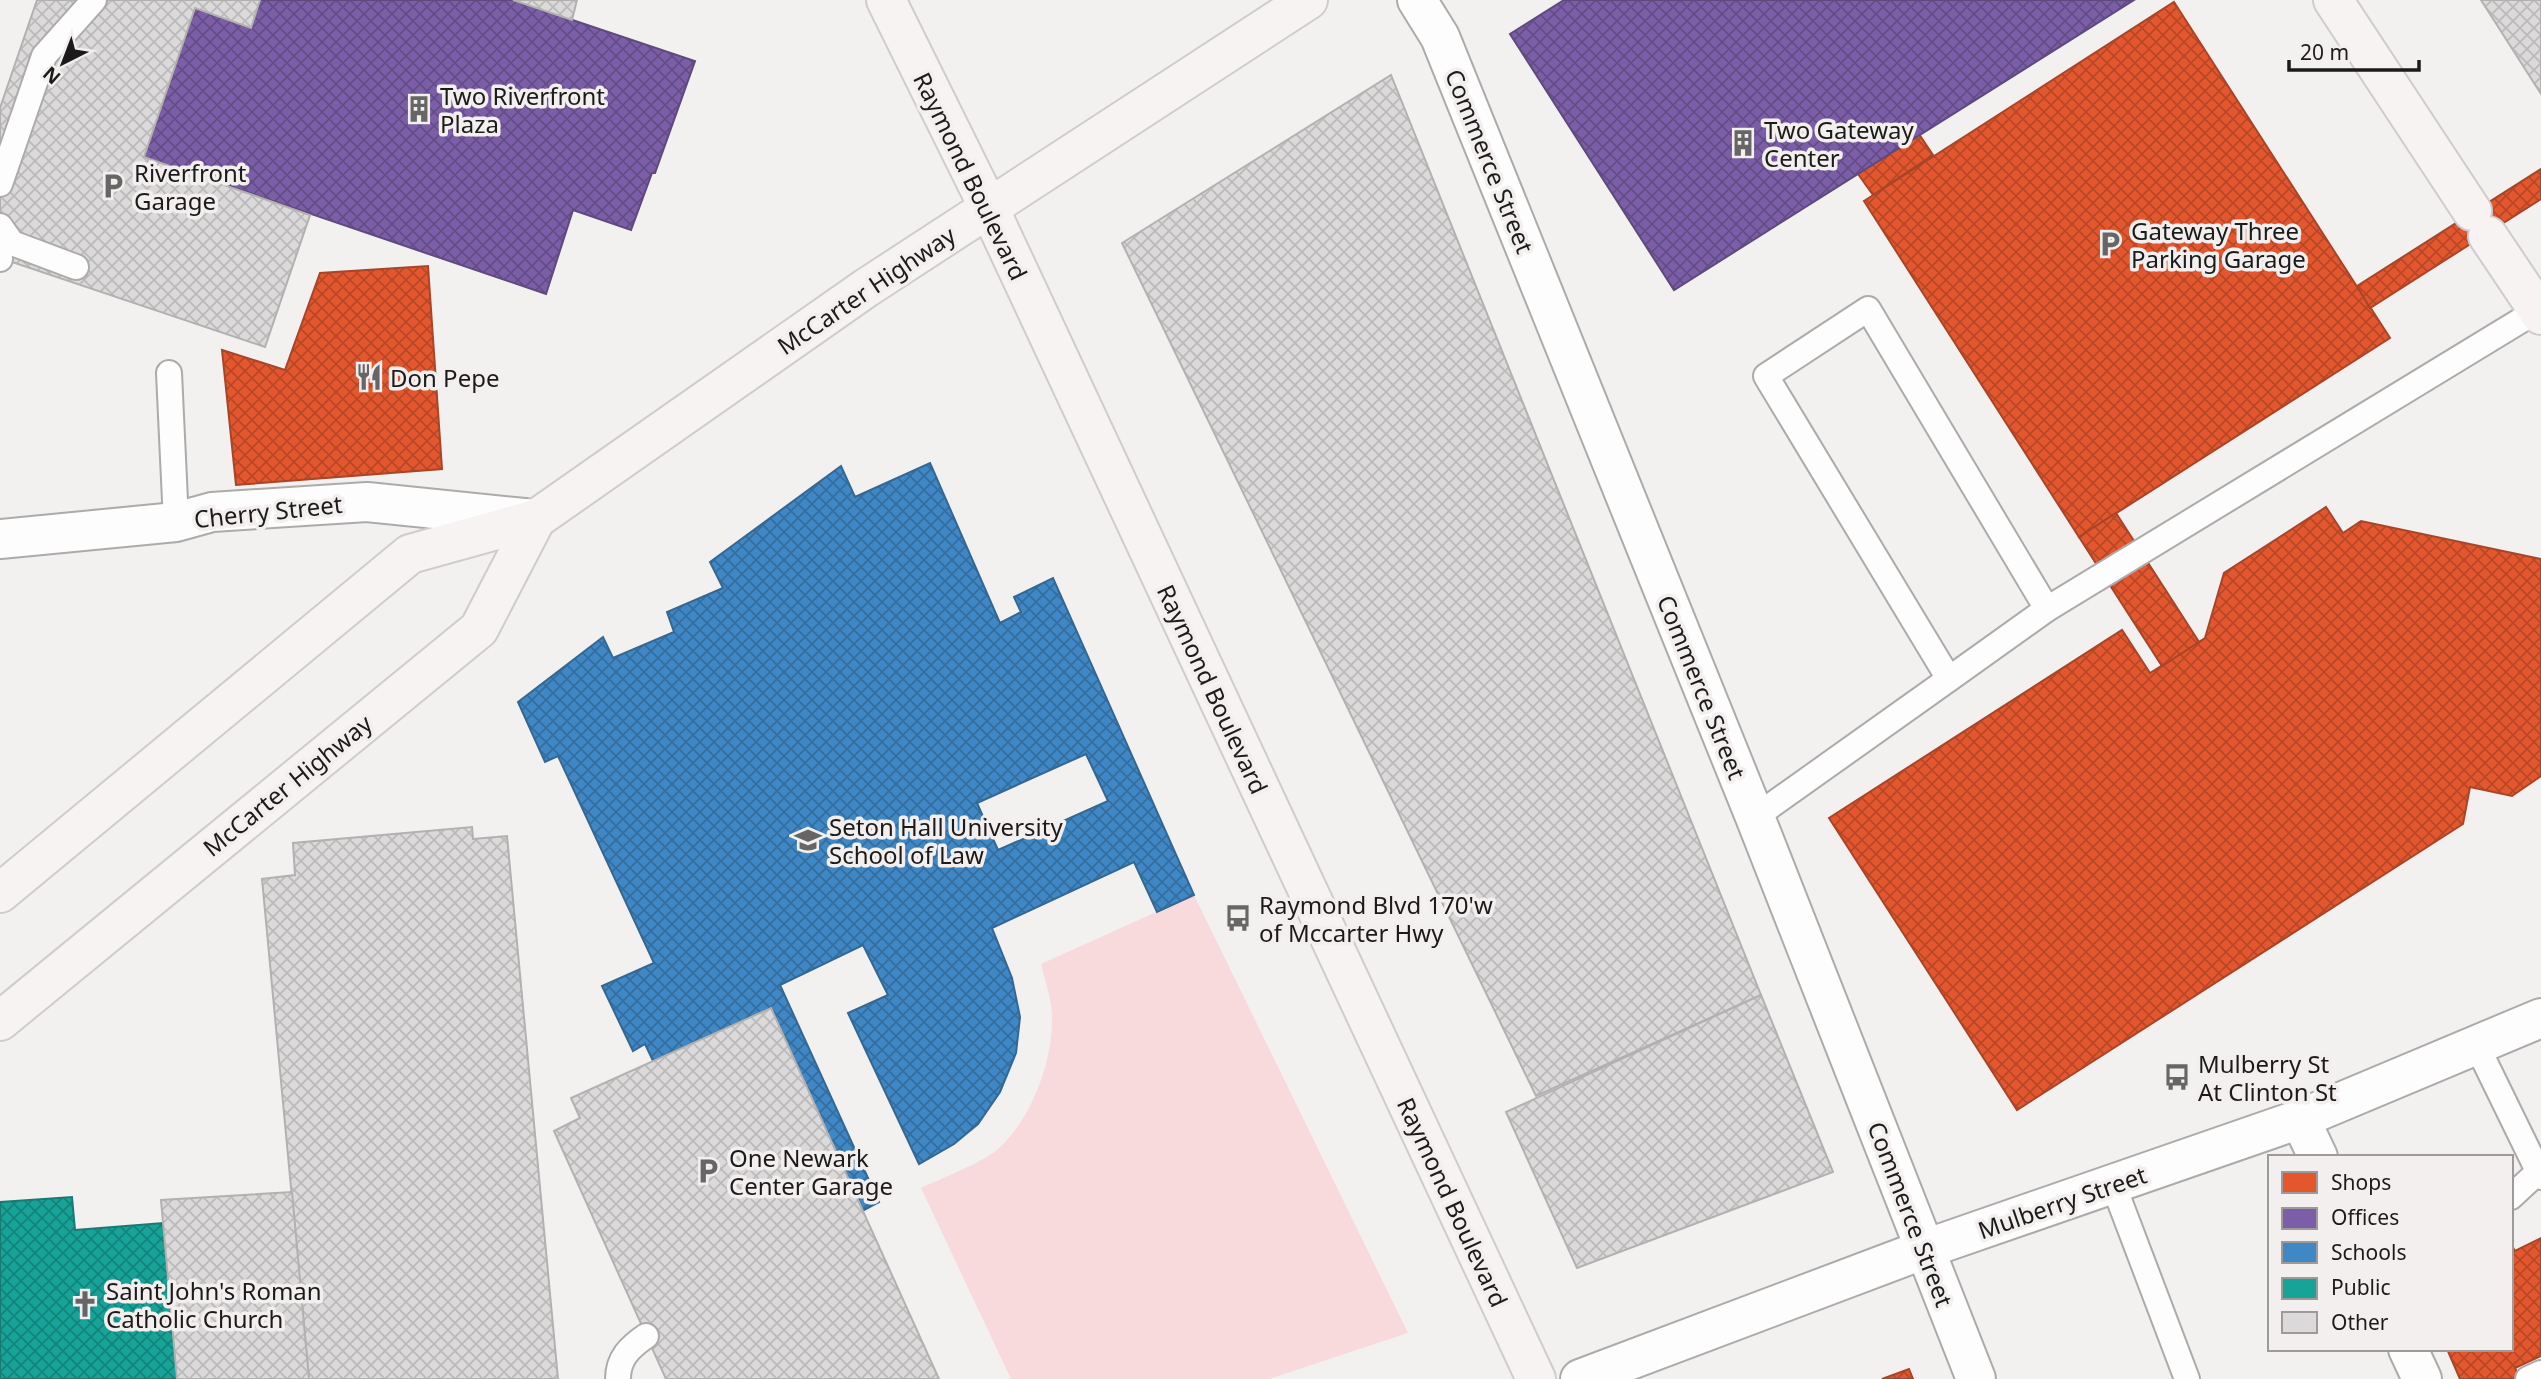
<svg xmlns="http://www.w3.org/2000/svg" width="2541" height="1379" font-family="'Noto Sans',sans-serif">
<style>
.green{fill:#f8dadd}
.shops{fill:url(#shops-cross-hatch);stroke:#a84528;stroke-width:2}
.offices{fill:url(#offices-cross-hatch);stroke:#5e4a7d;stroke-width:2}
.schools{fill:url(#schools-cross-hatch);stroke:#346792;stroke-width:2;fill-rule:evenodd}
.public{fill:url(#public-cross-hatch);stroke:#187a72;stroke-width:2}
.building{fill:url(#building-cross-hatch);stroke:#b3b0b0;stroke-width:2}
.lines{fill:none;stroke-linecap:round;stroke-linejoin:round}
.service-casing{stroke:#adaaaa;stroke-width:28}
.minor-casing{stroke:#adaaaa;stroke-width:42}
.tertiary-casing{stroke:#adaaaa;stroke-width:42}
.primary-casing{stroke:#cecccc;stroke-width:42}
.service{stroke:#fdfdfd;stroke-width:24}
.minor{stroke:#fdfdfd;stroke-width:38}
.tertiary{stroke:#fdfdfd;stroke-width:38}
.primary{stroke:#f7f3f3;stroke-width:38}
.labels{text-anchor:middle;dominant-baseline:central;stroke-width:7;stroke-linejoin:round;paint-order:stroke}
.poi-label{font-size:24px;fill:#1c1b1b;stroke:#f4efef;text-anchor:start}
.street-label{font-size:24px;fill:#1c1b1b;stroke:#f4efef}
</style>
<defs>
<pattern id="shops-cross-hatch" width="8" height="8" patternUnits="userSpaceOnUse" patternTransform="scale(1.75)"><rect width="8" height="8" fill="#e4572e"/><path d="M0 0l8 8M0 8l8-8" fill="none" stroke="#b84726"/></pattern>
<pattern id="offices-cross-hatch" width="8" height="8" patternUnits="userSpaceOnUse" patternTransform="scale(1.75)"><rect width="8" height="8" fill="#7b5ea7"/><path d="M0 0l8 8M0 8l8-8" fill="none" stroke="#644d87"/></pattern>
<pattern id="schools-cross-hatch" width="8" height="8" patternUnits="userSpaceOnUse" patternTransform="scale(1.75)"><rect width="8" height="8" fill="#3f88c5"/><path d="M0 0l8 8M0 8l8-8" fill="none" stroke="#346e9f"/></pattern>
<pattern id="public-cross-hatch" width="8" height="8" patternUnits="userSpaceOnUse" patternTransform="scale(1.75)"><rect width="8" height="8" fill="#17a398"/><path d="M0 0l8 8M0 8l8-8" fill="none" stroke="#14847b"/></pattern>
<pattern id="building-cross-hatch" width="8" height="8" patternUnits="userSpaceOnUse" patternTransform="scale(1.75)"><rect width="8" height="8" fill="#dbd9d9"/><path d="M0 0l8 8M0 8l8-8" fill="none" stroke="#bbbaba"/></pattern>
</defs>
<rect width="100%" height="100%" fill="#f3f0f0"/>
<path class="green" d="M1194 895 1408 1333 1269 1379H1011L921 1188C940 1179 984 1162 998 1149 1031 1120 1053 1061 1052 1017 1052 1000 1045 981 1041 964Z"/>
<g class="shops">
<path d="M2174 2 2390 338 2079 537 1864 201Z"/>
<path d="M1919 134 1933 155 1873 195 1858 174Z"/>
<path d="M2541 169V199L2370 308 2357 286Z"/>
<path d="M428 266 442 469 236 485 222 350 285 370 320 273Z"/>
<path d="M2326 507 2343 533 2361 521 2541 559V776L2512 796 2470 787 2463 824 2017 1110 1829 818 2122 630 2150 673 2205 638 2224 573Z"/>
<path d="M2116 513 2199 642 2162 666 2079 537Z"/>
<path d="M2541 1238V1356L2515 1368 2520 1379H2460L2447 1349H2511V1244L2515 1251Z"/>
<path d="M1909 1369 1913 1379H1882Z"/>
</g>
<g class="offices">
<path d="M260 0H513L695 61 655 173H652L631 230 573 210 546 294 144 157 195 8 251 28Z"/>
<path d="M1564 0H2134L1674 290 1510 34Z"/>
</g>
<path class="schools" d="M930 463 1000 623 1021 612 1014 597 1053 578 1194 895 1157 912 1134 862 992 928 1012 978 1020 1017 1016 1053 1000 1092 978 1124 954 1144 919 1164 848 1013 888 995 863 945 780 985 879 1202 862 1211 771 1008 653 1061 645 1044 633 1051 602 986 654 963 558 756 545 762 518 702 603 637 613 658 674 632 667 612 723 588 710 562 841 466 855 497ZM1086 754 1108 801 998 850 977 803Z"/>
<path class="public" d="M72 1197 75 1230 163 1223 177 1379H0V1202Z"/>
<g class="building">
<path d="M37 0H260L251 28 195 8 144 157 310 215 265 347 0 258V108Z"/>
<path d="M513 0H577L572 20Z"/>
<path d="M2481 0H2541V94Z"/>
<path d="M1391 75 1761 995 1536 1096 1122 243Z"/>
<path d="M472 827 473 839 507 836 558 1379H309L262 879 295 875 293 843Z"/>
<path d="M1761 995 1833 1172 1577 1268 1506 1112Z"/>
<path d="M771 1008 939 1379H666L554 1131 580 1118 571 1098Z"/>
<path d="M292 1192 309 1379H177L161 1200Z"/>
</g>
<g class="lines">
<defs>
<g id="service">
<path d="M0 184 44 56 94 0"/>
<path d="M0 226 12 243 76 267"/>
<path d="M0 259V258"/>
<path d="M169 373 176 522"/>
<path d="M2047 609 2538 310"/>
<path d="M1755 817 1949 679 1766 376 1868 309 2047 609 1949 679"/>
<path d="M2477 1046 2541 1177"/>
<path d="M2113 1184 2187 1379"/>
<path d="M2511 1197 2538 1172"/>
<path d="M618 1379C618 1358 630 1347 646 1336"/>
<path d="M2528 1379 2541 1373"/>
</g>
<g id="minor">
<path d="M1417 0 1440 37 1755 817 1976 1379"/>
<path d="M0 539 176 522 212 512 367 502 534 519"/>
<path d="M2300 1119 2318 1157"/>
<path d="M2408 1349 2422 1379"/>
</g>
<path id="tertiary" d="M1580 1379 1925 1249 2300 1119 2541 1018"/>
<g id="primary">
<path d="M886 0 989 208 1536 1379"/>
<path d="M2333 0 2472 211"/>
<path d="M2488 236 2541 315"/>
<path d="M0 893 410 554 536 519 866 288 1308 0"/>
<path d="M0 1021 479 629 536 519"/>
</g>
</defs>
<use href="#service" class="service-casing"/>
<use href="#minor" class="minor-casing"/>
<use href="#tertiary" class="tertiary-casing"/>
<use href="#primary" class="primary-casing"/>
<use href="#service" class="service"/>
<use href="#minor" class="minor"/>
<use href="#tertiary" class="tertiary"/>
<use href="#primary" class="primary"/>
</g>
<defs>
<symbol id="building-bare" viewBox="-9 -9 18 18"><path d="M-4-6H4V6H1V3H-1V6H-4ZM-2.5-4.3h1.7v1.8h-1.7ZM.8-4.3h1.7v1.8H.8ZM-2.5-1h1.7V.8h-1.7ZM.8-1h1.7V.8H.8Z" fill="#676666" stroke="#f4efef" stroke-width="2.5" paint-order="stroke"/></symbol>
<symbol id="parking-bare" viewBox="-9 -9 18 18"><path d="M-3.5-5.5H1a3.5 3.5 0 0 1 0 7H-1V5.5H-3.5ZM-1-3.4V-.6H.8a1.4 1.4 0 0 0 0-2.8Z" fill="#676666" stroke="#f4efef" stroke-width="2.5" paint-order="stroke"/></symbol>
<symbol id="restaurant-bare" viewBox="-9 -9 18 18"><path d="M-5-6h1v4h1v-4h1v4h1v-4h1v5L-1.5 .5V6h-2V.5L-5-1ZM5-6V6H3V1.5H1.5Q1.5-4 5-6Z" fill="#676666" stroke="#f4efef" stroke-width="2.5" paint-order="stroke"/></symbol>
<symbol id="university-bare" viewBox="-9 -9 18 18"><path d="M0-5L7-2L0 1L-7-2ZM-4 1L0 2.5L4 1V4Q0 6-4 4Z" fill="#676666" stroke="#f4efef" stroke-width="2.5" paint-order="stroke"/></symbol>
<symbol id="bus-bare" viewBox="-9 -9 18 18"><path d="M-5-6H5V4H4V6H2V4H-2V6H-4V4H-5ZM-3.5-4V0h7V-4ZM-3.5 1.2v1.5H-2V1.2ZM2 1.2v1.5H3.5V1.2Z" fill="#676666" stroke="#f4efef" stroke-width="2.5" paint-order="stroke"/></symbol>
<symbol id="church-bare" viewBox="-9 -9 18 18"><path d="M-1.2-6h2.4v3.5h3.3v2.4h-3.3V6h-2.4V-.1h-3.3v-2.4h3.3Z" fill="#676666" stroke="#f4efef" stroke-width="2.5" paint-order="stroke"/></symbol>
</defs>
<g fill-rule="evenodd">
<use href="#building-bare" x="400" y="90" width="38" height="38"/>
<use href="#building-bare" x="1724" y="124" width="38" height="38"/>
<use href="#parking-bare" x="94" y="167" width="38" height="38"/>
<use href="#parking-bare" x="2091" y="225" width="38" height="38"/>
<use href="#restaurant-bare" x="350" y="358" width="38" height="38"/>
<use href="#university-bare" x="789" y="821" width="38" height="38"/>
<use href="#bus-bare" x="1219" y="899" width="38" height="38"/>
<use href="#bus-bare" x="2158" y="1058" width="38" height="38"/>
<use href="#parking-bare" x="689" y="1152" width="38" height="38"/>
<use href="#church-bare" x="66" y="1285" width="38" height="38"/>
</g>
<g class="labels">
<g class="poi-label">
<text x="440" y="95">Two Riverfront<tspan x="440" dy="28">Plaza</tspan></text>
<text x="1764" y="129">Two Gateway<tspan x="1764" dy="28">Center</tspan></text>
<text x="134" y="172">Riverfront<tspan x="134" dy="28">Garage</tspan></text>
<text x="2131" y="230">Gateway Three<tspan x="2131" dy="28">Parking Garage</tspan></text>
<text x="390" y="377">Don Pepe</text>
<text x="829" y="826">Seton Hall University<tspan x="829" dy="28">School of Law</tspan></text>
<text x="1259" y="904">Raymond Blvd 170'w<tspan x="1259" dy="28">of Mccarter Hwy</tspan></text>
<text x="2198" y="1063">Mulberry St<tspan x="2198" dy="28">At Clinton St</tspan></text>
<text x="729" y="1157">One Newark<tspan x="729" dy="28">Center Garage</tspan></text>
<text x="106" y="1290">Saint John's Roman<tspan x="106" dy="28">Catholic Church</tspan></text>
</g>
<g class="street-label">
<text transform="translate(1490 161) rotate(68)">Commerce Street</text>
<text transform="translate(971 176) rotate(64)">Raymond Boulevard</text>
<text transform="translate(866 290) rotate(-34)">McCarter Highway</text>
<text transform="translate(268 511) rotate(-6)">Cherry Street</text>
<text transform="translate(1702 687) rotate(68)">Commerce Street</text>
<text transform="translate(1213 689) rotate(65)">Raymond Boulevard</text>
<text transform="translate(287 785) rotate(-39)">McCarter Highway</text>
<text transform="translate(1453 1202) rotate(65)">Raymond Boulevard</text>
<text transform="translate(2062 1202) rotate(-19)">Mulberry Street</text>
<text transform="translate(1911 1214) rotate(69)">Commerce Street</text>
</g>
</g>
<rect x="2268" y="1155" width="245" height="196" fill="#f4efef" stroke="#9e9a9a" stroke-width="2"/>
<rect x="2282" y="1172" width="35" height="21" fill="#e4572e" stroke="#9e9a9a" stroke-width="2"/>
<text x="2331" y="1190" font-size="21" fill="#1c1b1b">Shops</text>
<rect x="2282" y="1208" width="35" height="21" fill="#7b5ea7" stroke="#9e9a9a" stroke-width="2"/>
<text x="2331" y="1225" font-size="21" fill="#1c1b1b">Offices</text>
<rect x="2282" y="1242" width="35" height="21" fill="#3f88c5" stroke="#9e9a9a" stroke-width="2"/>
<text x="2331" y="1260" font-size="21" fill="#1c1b1b">Schools</text>
<rect x="2282" y="1278" width="35" height="21" fill="#17a398" stroke="#9e9a9a" stroke-width="2"/>
<text x="2331" y="1295" font-size="21" fill="#1c1b1b">Public</text>
<rect x="2282" y="1312" width="35" height="21" fill="#dbd9d9" stroke="#9e9a9a" stroke-width="2"/>
<text x="2331" y="1330" font-size="21" fill="#1c1b1b">Other</text>
<g transform="translate(63 63) rotate(222)" stroke="#f4efef" stroke-width="5" paint-order="stroke">
<path d="M0-5L12 26L0 18L-12 26Z" fill="#1c1b1b"/>
<text y="-10" font-size="19" font-weight="bold" text-anchor="middle" fill="#1c1b1b">N</text>
</g>
<path d="M2289 60v10h130v-10" fill="none" stroke="#1c1b1b" stroke-width="3.5"/>
<text x="2300" y="60" font-size="21" fill="#1c1b1b" stroke="#f4efef" stroke-width="5" paint-order="stroke">20 m</text>
</svg>
